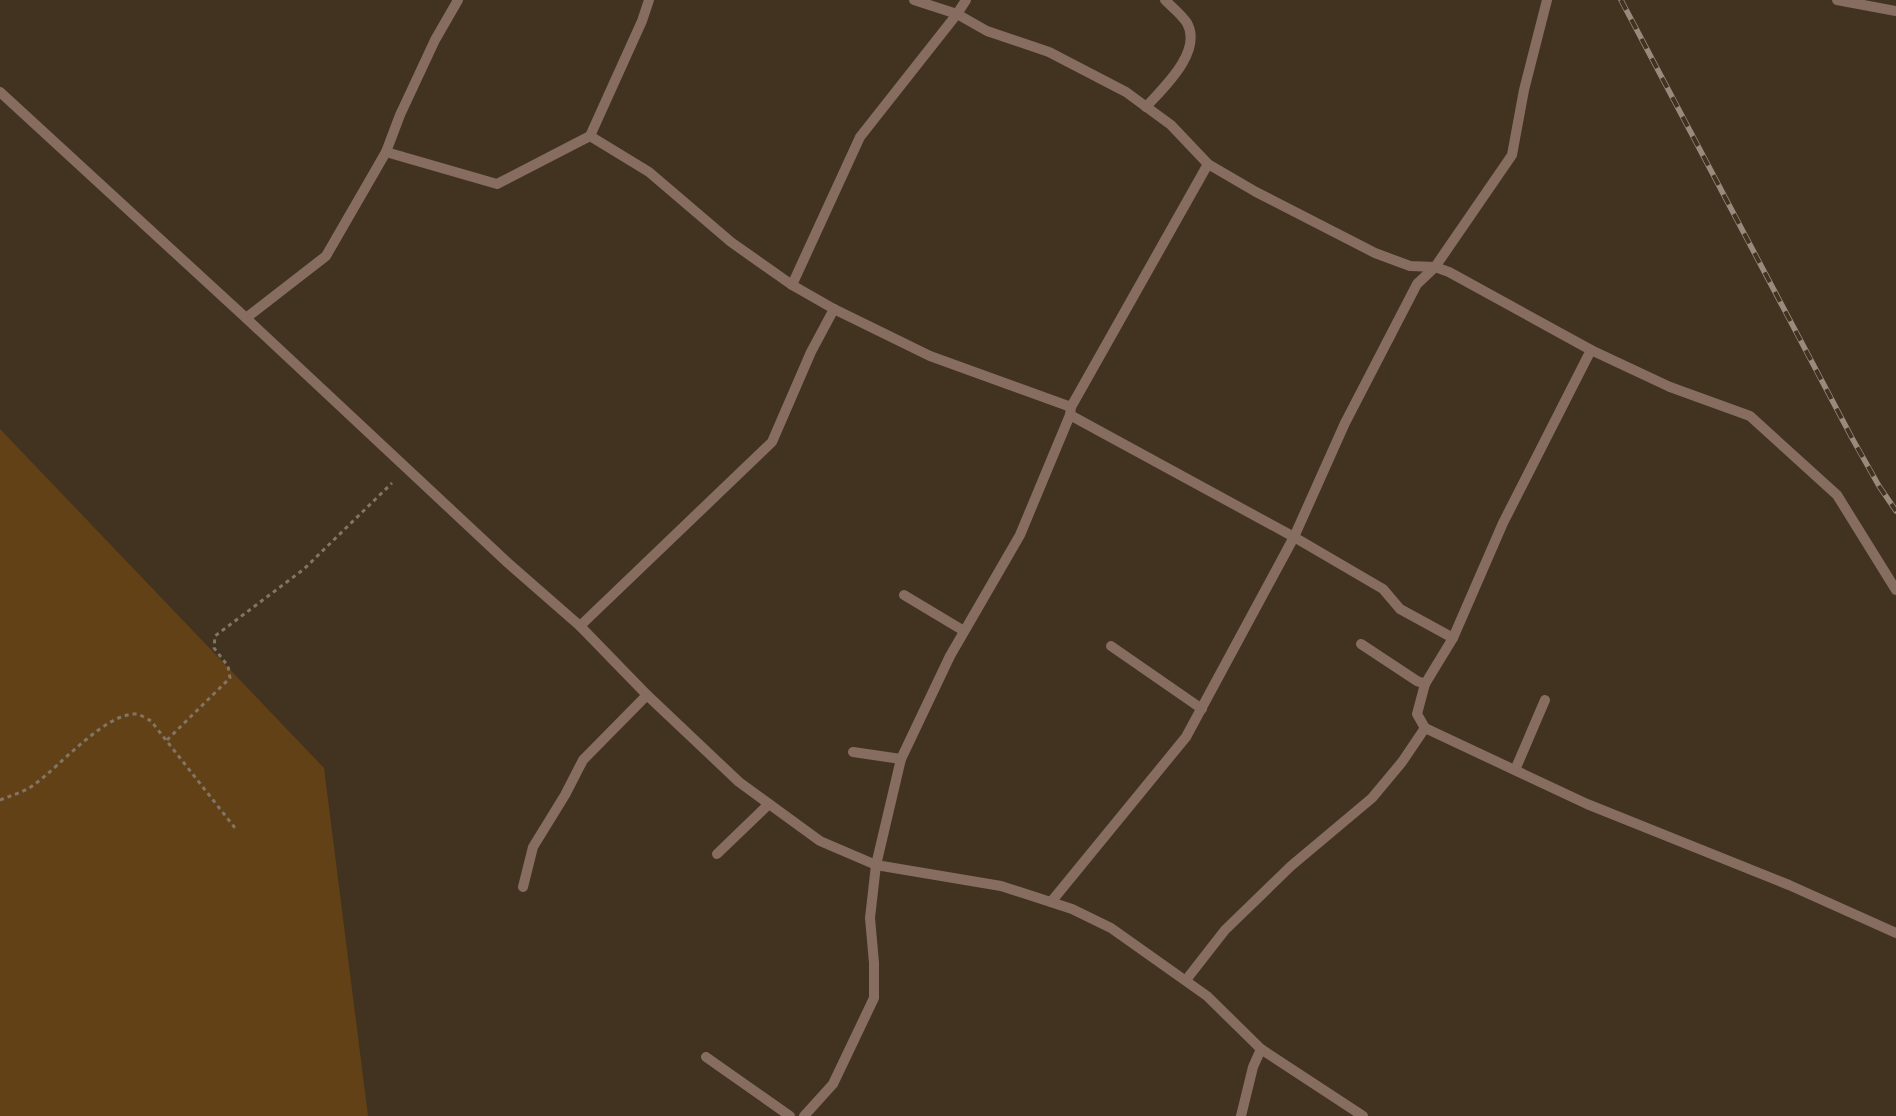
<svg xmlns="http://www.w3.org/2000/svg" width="1896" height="1116" font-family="Spectral,serif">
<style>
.green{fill:#634116}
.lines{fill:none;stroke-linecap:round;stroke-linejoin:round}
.path{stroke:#837566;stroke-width:3;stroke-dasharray:4 4;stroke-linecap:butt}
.lane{stroke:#866d5f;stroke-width:10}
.street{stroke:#866d5f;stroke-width:10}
.rail-casing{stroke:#988b7d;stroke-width:5.5}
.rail{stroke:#423220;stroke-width:4;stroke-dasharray:11;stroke-linecap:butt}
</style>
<rect width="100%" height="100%" fill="#423220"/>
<path class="green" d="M0 429 324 768 368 1116H0Z"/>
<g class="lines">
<g class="path">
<path d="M167 740 230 678 228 666 214 648 215 636 304 569 392 483"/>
<path d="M0 800C12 795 25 792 35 784 60 766 106 712 137 714 141 715 147 719 151 721L235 828"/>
</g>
<g class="lane">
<path d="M590 136 649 172 731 242 792 285 834 309 930 356 1071 407"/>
<path d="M386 152 497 184 590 136 642 21 649 0"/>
<path d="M792 285 860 137 957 14"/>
<path d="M1670 387 1750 416 1837 495 1896 590"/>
<path d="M904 595 964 631"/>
<path d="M580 626 772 442 811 352 834 309"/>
<path d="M1111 646 1202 709"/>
<path d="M853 752 901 759"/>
<path d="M717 854 769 804"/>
<path d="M523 887 533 847 565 795 583 760 647 695"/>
</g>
<g class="street">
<path d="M914 0 957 14 987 31 1049 52 1126 92 1171 125 1208 164 1256 192 1375 253 1410 266 1435 267 1449 272 1591 350 1670 387"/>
<path d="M1837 0 1896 11"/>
<path d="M957 14 966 0"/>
<path d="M0 92 246 318 508 563 580 626 647 695 739 782 820 841 876 865 1001 886 1072 909 1111 928 1207 996 1261 1049 1363 1116"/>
<path d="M1146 107C1163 88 1203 52 1187 23 1182 15 1172 7 1165 0"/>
<path d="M246 318 326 256 386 152 400 115 435 40 458 0"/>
<path d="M1070 415 1294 537 1383 589 1400 609 1453 638"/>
<path d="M1361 644 1417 681 1425 684"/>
<path d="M1425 728 1417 714 1425 684 1453 638 1503 523 1591 350"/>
<path d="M1515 770 1545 700"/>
<path d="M1051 902 1186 737 1294 537 1345 423 1417 284 1435 267 1512 155 1524 90 1547 0"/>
<path d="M1186 980 1225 930 1291 866 1372 798 1402 762 1425 728 1587 804 1789 885 1896 933"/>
<path d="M706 1057 790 1116"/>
<path d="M804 1116 833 1084 874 998V963L870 918 876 865 901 759 950 656 1020 535 1070 415 1071 407 1208 164"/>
<path d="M1241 1116 1253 1067 1261 1049"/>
</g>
<defs>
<path id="rail" d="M1621 0 1852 438 1879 486 1896 511"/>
</defs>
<use href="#rail" class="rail-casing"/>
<use href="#rail" class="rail"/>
</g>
</svg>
